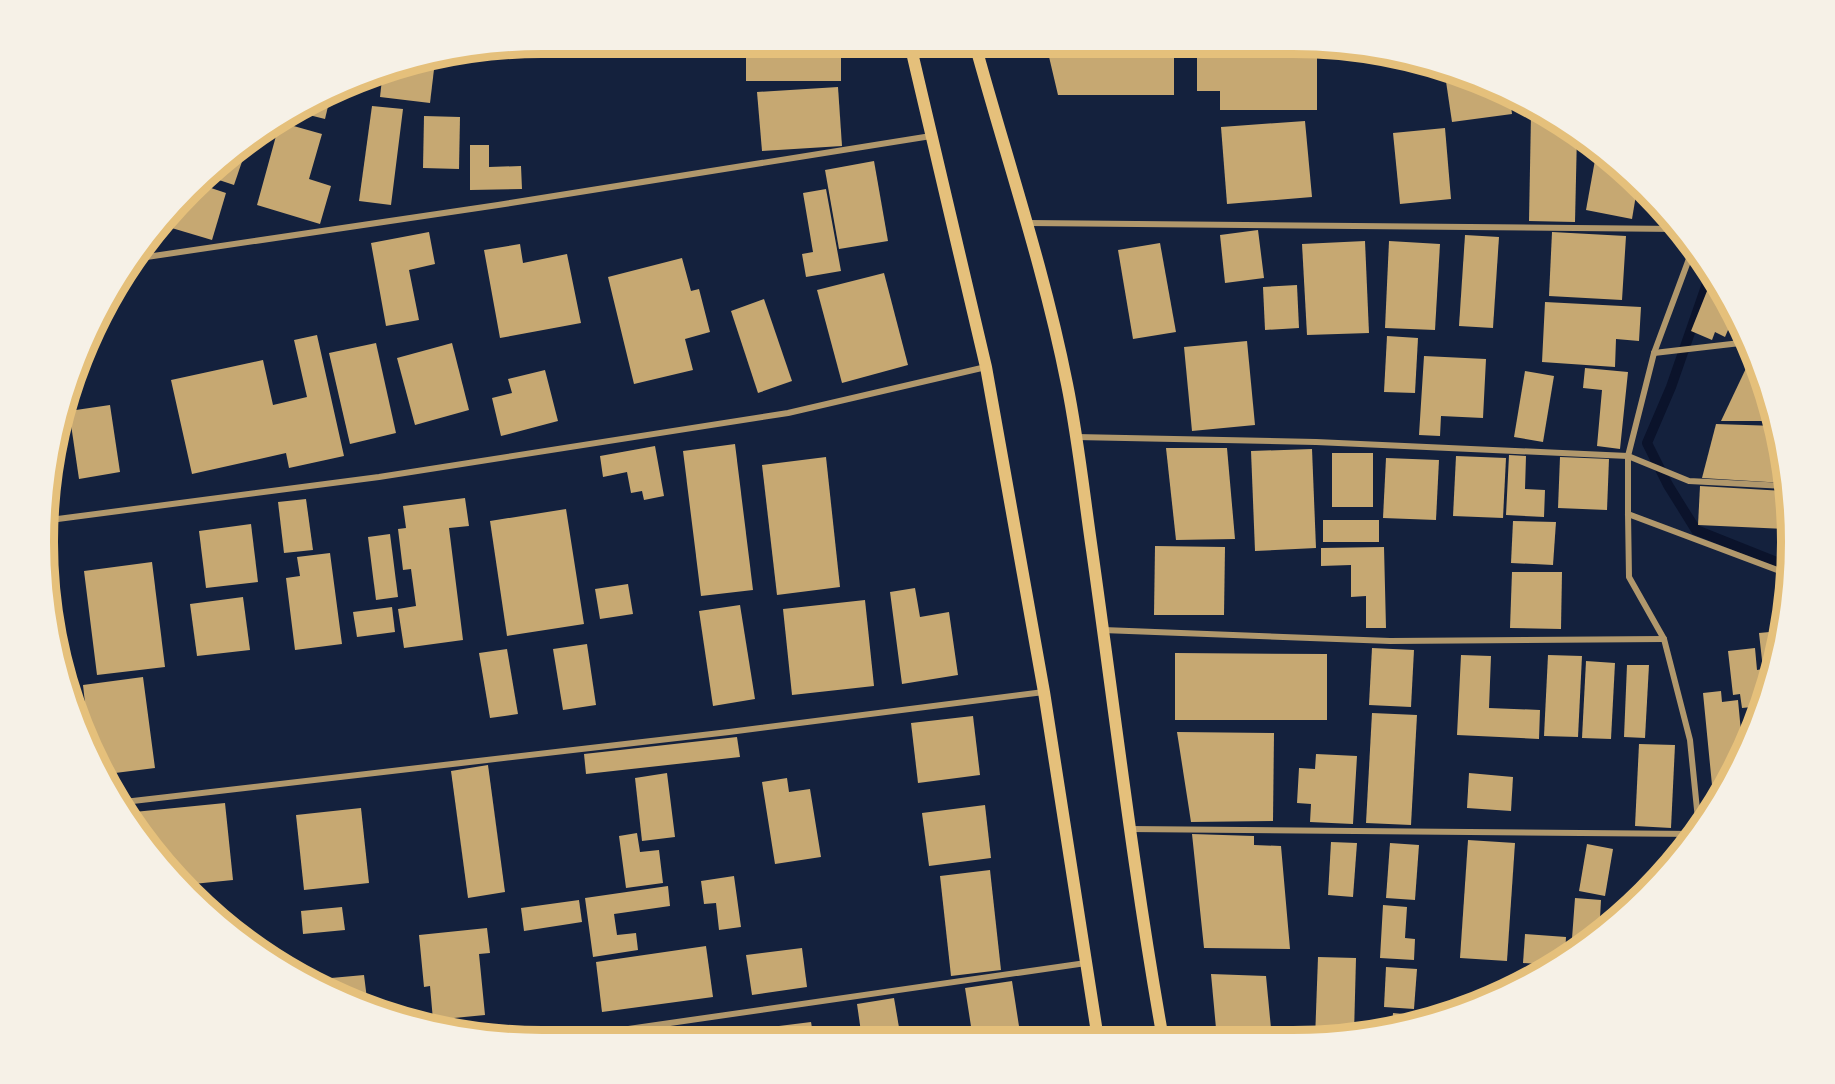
<svg xmlns="http://www.w3.org/2000/svg" width="1835" height="1084" font-family="'PT Serif',serif">
<style>
.lines{fill:none;stroke-linecap:round;stroke-linejoin:round}
.stream{stroke:#0b132b;stroke-width:10}
.building{fill:#c6a872}
.minor{stroke:#b1986c;stroke-width:6}
.secondary{stroke:#e5c07b;stroke-width:12}
.rim{fill:none;stroke:#e5c07b;stroke-width:8}
</style>
<rect width="100%" height="100%" fill="#14213d"/>
<g class="lines">
<path class="stream" d="M1711 272 1671 387 1647 443 1668 485 1696 530 1789 567"/>
</g>
<g class="building">
<rect x="746" y="44" width="95" height="37"/>
<path d="M1046 44H1083L1085 55 1174 54V95H1058Z"/>
<path d="M1197 44 1317 45V110H1220V91H1197Z"/>
<path d="M435 61 430 103 380 97 383 70Z"/>
<path d="M1444 68 1454 70 1510 98 1512 114 1452 122Z"/>
<path d="M838 87 842 146 762 151 757 92Z"/>
<path d="M330 98 325 119 301 113 310 108Z"/>
<path d="M372 106 403 109 391 205 359 201Z"/>
<path d="M1531 115H1544L1570 127 1577 134 1575 222 1529 221Z"/>
<path d="M424 116 460 117 459 169 423 168Z"/>
<path d="M1305 121 1312 197 1227 204 1221 127Z"/>
<path d="M283 123 322 134 309 179 331 186 320 224 257 205 279 125Z"/>
<path d="M1445 128 1451 199 1400 204 1393 133Z"/>
<path d="M249 141 234 185 210 177 239 146Z"/>
<path d="M470 145H489V167L521 166 522 189 470 190Z"/>
<path d="M1597 149 1638 183 1632 219 1586 210Z"/>
<path d="M874 161 888 241 839 249 825 170Z"/>
<path d="M202 185 226 193 212 240 165 226Z"/>
<path d="M826 189 841 271 806 277 802 254 813 252 803 193Z"/>
<path d="M1258 230 1264 278 1225 283 1220 235Z"/>
<path d="M429 232 435 264 409 270 419 320 386 326 371 243Z"/>
<path d="M1552 232 1626 236 1622 300 1549 296Z"/>
<path d="M1465 235 1499 237 1493 328 1459 326Z"/>
<path d="M1365 241 1369 333 1307 335 1302 244Z"/>
<path d="M1389 241 1440 244 1435 330 1385 328Z"/>
<path d="M1160 243 1176 332 1133 339 1118 250Z"/>
<path d="M520 244 523 263 567 254 581 323 500 338 484 250Z"/>
<path d="M682 258 691 291 699 289 710 332 685 339 693 370 634 384 608 277Z"/>
<path d="M884 273 908 365 842 383 817 290Z"/>
<path d="M1713 276 1743 331 1740 335 1728 330 1725 337 1715 332 1712 340 1691 331Z"/>
<path d="M1297 285 1299 328 1265 330 1263 287Z"/>
<path d="M764 299 792 381 758 393 731 311Z"/>
<path d="M1545 302 1641 307 1639 341 1616 339 1615 367 1542 362Z"/>
<path d="M317 335 344 456 289 468 286 453 192 474 171 380 263 360 273 405 307 397 294 340Z"/>
<path d="M1387 336 1418 338 1415 393 1384 392Z"/>
<path d="M1247 341 1255 425 1192 431 1184 347Z"/>
<path d="M376 343 396 433 350 444 329 353Z"/>
<path d="M452 343 469 410 415 425 397 358Z"/>
<path d="M1424 356 1486 359 1483 418 1441 416 1440 436 1419 435Z"/>
<path d="M1749 362H1757L1775 421H1721Z"/>
<path d="M1585 368 1628 372 1620 449 1597 446 1602 390 1583 388Z"/>
<path d="M545 370 558 421 501 436 492 398 512 393 508 379Z"/>
<path d="M1525 371 1554 376 1543 442 1514 437Z"/>
<path d="M110 405 120 472 79 479 69 411Z"/>
<path d="M1716 424 1776 426 1782 444 1785 483 1702 478Z"/>
<path d="M735 444 753 590 701 596 683 451Z"/>
<path d="M655 446 664 496 644 500 642 491 631 493 627 472 603 477 600 456Z"/>
<path d="M1166 448H1227L1235 539 1176 540Z"/>
<path d="M1312 449 1316 548 1255 551 1251 451Z"/>
<rect x="1332" y="453" width="41" height="54"/>
<path d="M1509 455 1526 456 1525 489 1545 490 1544 517 1506 515Z"/>
<path d="M1456 456 1506 458 1503 518 1453 516Z"/>
<path d="M826 457 840 587 777 595 762 465Z"/>
<path d="M1560 457 1609 459 1607 510 1558 508Z"/>
<path d="M1386 458 1439 460 1436 520 1383 518Z"/>
<path d="M1700 486 1786 491 1784 529 1698 525Z"/>
<path d="M465 498 469 526 449 528 463 640 404 648 398 609 416 606 411 569 403 570 398 529 406 528 403 506Z"/>
<path d="M306 499 313 550 284 553 278 502Z"/>
<path d="M566 509 584 624 507 636 490 521Z"/>
<rect x="1323" y="520" width="56" height="22"/>
<path d="M1513 521 1556 522 1553 565 1511 563Z"/>
<path d="M251 524 258 582 206 588 199 531Z"/>
<path d="M390 534 398 597 376 600 368 537Z"/>
<path d="M1155 546 1225 547 1224 615H1154Z"/>
<path d="M1384 547 1386 628H1366V596L1351 597V565L1321 566V548Z"/>
<path d="M330 553 342 644 295 650 286 578 300 576 297 557Z"/>
<path d="M152 562 165 667 97 675 84 571Z"/>
<path d="M1512 572H1562L1561 629 1510 628Z"/>
<path d="M628 584 633 614 600 619 595 589Z"/>
<path d="M915 588 920 617 949 612 958 675 902 684 890 592Z"/>
<path d="M243 597 250 650 197 656 190 604Z"/>
<path d="M865 600 874 686 792 695 783 609Z"/>
<path d="M740 605 755 699 713 706 699 611Z"/>
<path d="M392 607 395 632 357 637 353 612Z"/>
<path d="M1781 631 1782 639 1762 706 1742 708 1740 694 1733 695 1728 651 1755 648 1757 670 1763 669 1759 633Z"/>
<path d="M587 644 596 705 563 710 553 649Z"/>
<path d="M1372 648 1414 650 1411 707 1369 705Z"/>
<path d="M507 649 518 714 490 718 479 653Z"/>
<path d="M1175 653 1327 654V720H1175Z"/>
<path d="M1461 655 1491 656 1489 708 1540 710 1539 739 1457 735Z"/>
<path d="M1548 655 1582 656 1578 737 1544 736Z"/>
<path d="M1586 661 1615 663 1611 739 1582 738Z"/>
<path d="M1627 665H1649L1645 738 1624 737Z"/>
<path d="M143 677 155 768 107 774 81 732 77 713 86 712 83 685Z"/>
<path d="M1721 691 1722 702 1738 700 1743 753 1726 784 1712 785 1703 693Z"/>
<path d="M1372 713 1417 715 1411 825 1366 823Z"/>
<path d="M973 716 980 775 918 783 911 723Z"/>
<path d="M1177 732 1274 733 1273 821 1191 822Z"/>
<path d="M737 737 740 757 586 774 584 754Z"/>
<path d="M1639 744 1675 745 1671 828 1635 826Z"/>
<path d="M1316 754 1357 756 1353 824 1310 822 1311 804 1297 803 1299 768 1315 769Z"/>
<path d="M488 765 505 892 468 898 451 771Z"/>
<path d="M667 773 675 837 642 841 635 778Z"/>
<path d="M1469 773 1513 777 1511 811 1467 808Z"/>
<path d="M787 778 789 792 810 789 821 857 775 864 762 782Z"/>
<path d="M225 803 233 880 183 885 167 870 135 819 134 812Z"/>
<path d="M985 805 991 858 929 866 922 813Z"/>
<path d="M361 808 369 883 304 890 296 815Z"/>
<path d="M637 833 640 852 659 850 663 883 626 888 619 836Z"/>
<path d="M1192 834 1254 836V845L1281 846 1290 949 1204 948Z"/>
<path d="M1468 840 1515 843 1507 961 1460 958Z"/>
<path d="M1331 842 1357 843 1353 897 1328 895Z"/>
<path d="M1390 843 1419 845 1415 900 1386 898Z"/>
<path d="M1587 844 1613 849 1605 896 1579 891Z"/>
<path d="M990 870 1001 970 951 976 940 876Z"/>
<path d="M734 876 741 927 719 930 716 903 704 904 701 881Z"/>
<path d="M668 886 670 906 614 914 617 935 636 933 638 950 593 957 585 898Z"/>
<path d="M1575 898 1601 900 1600 918 1613 919 1571 952Z"/>
<path d="M579 900 582 922 524 931 521 908Z"/>
<path d="M1383 905 1407 907 1405 938 1415 939 1414 960 1380 958Z"/>
<path d="M342 907 345 930 303 934 301 911Z"/>
<path d="M487 928 490 953 479 954 485 1015 433 1020 430 986 424 987 419 935Z"/>
<path d="M1525 934 1566 937 1565 956 1554 965 1523 963Z"/>
<path d="M706 946 713 997 602 1012 596 962Z"/>
<path d="M802 948 807 987 752 995 746 955Z"/>
<path d="M1318 957 1356 958 1354 1034 1326 1039H1315Z"/>
<path d="M1386 967 1417 969 1414 1009 1384 1007Z"/>
<path d="M1211 974 1266 976 1272 1039H1217Z"/>
<path d="M364 975 368 1007 332 990 331 978Z"/>
<path d="M1012 981 1021 1039H973L965 988Z"/>
<path d="M1482 988 1508 989 1482 1001Z"/>
<path d="M894 998 901 1039H862L857 1004Z"/>
<path d="M1393 1013 1436 1017V1018L1392 1026Z"/>
<path d="M811 1022 814 1039H781L779 1026Z"/>
</g>
<g class="lines">
<g class="minor">
<path d="M1028 223 1678 229"/>
<path d="M1693 248 1654 353 1628 456V514L1629 577 1664 639 1690 740 1699 829"/>
<path d="M133 259 498 205 931 136"/>
<path d="M1654 353 1749 342"/>
<path d="M1076 437 1316 442 1628 456 1689 481 1786 486"/>
<path d="M1628 514 1788 574"/>
<path d="M50 520 379 477 788 413 986 367"/>
<path d="M1103 630 1390 641 1664 639"/>
<path d="M124 802 729 732 1044 692"/>
<path d="M1129 829 1695 834"/>
<path d="M559 1039 1086 963"/>
</g>
<g class="secondary">
<path d="M910 44 986 367 1044 692 1098 1039"/>
<path d="M975 44C1006 157 1044 268 1067 384 1078 438 1084 495 1092 550 1115 713 1134 877 1163 1039"/>
</g>
</g>
<path d="M0 0H1835V1084H0ZM542 54H1293A488 488 0 0 1 1781 542V542A488 488 0 0 1 1293 1030H542A488 488 0 0 1 54 542V542A488 488 0 0 1 542 54Z" fill="#f6f1e7" fill-rule="evenodd"/>
<path class="rim" d="M542 54H1293A488 488 0 0 1 1781 542V542A488 488 0 0 1 1293 1030H542A488 488 0 0 1 54 542V542A488 488 0 0 1 542 54Z"/>
</svg>
